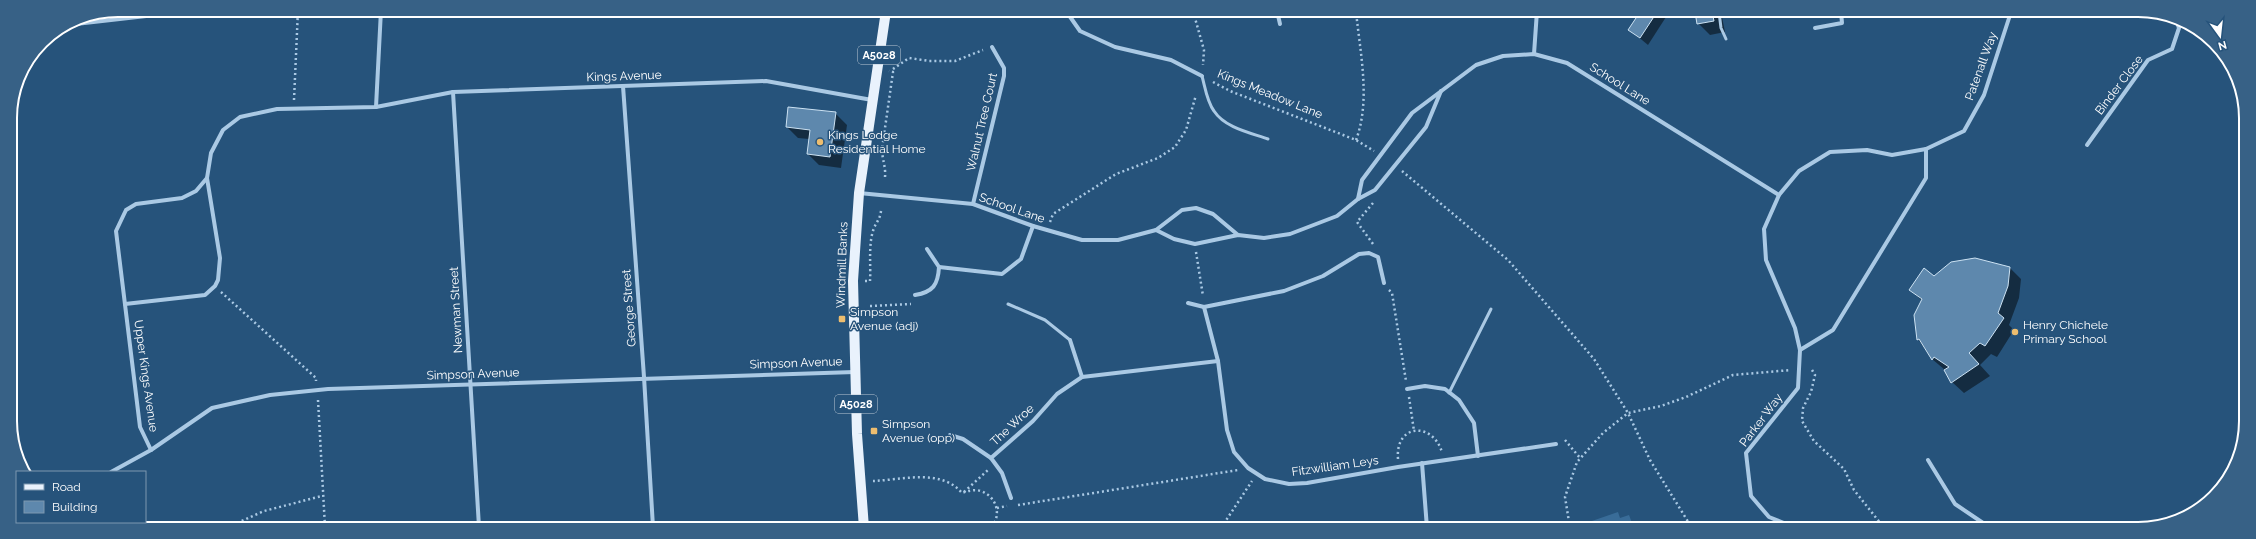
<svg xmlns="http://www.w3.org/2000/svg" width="2256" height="539" font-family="Raleway,sans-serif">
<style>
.green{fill:#396c98}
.shadow{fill:#0007}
.building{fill:#5e88ad;stroke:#cce2f3}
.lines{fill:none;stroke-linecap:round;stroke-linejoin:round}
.path{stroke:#aac9e4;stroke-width:2.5;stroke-dasharray:2 3;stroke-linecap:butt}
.service{stroke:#aac9e4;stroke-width:3}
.minor{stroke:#aac9e4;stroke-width:4}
.primary{stroke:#e9f2fc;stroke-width:10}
.poi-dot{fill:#edbd6f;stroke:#26537b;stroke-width:1.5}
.labels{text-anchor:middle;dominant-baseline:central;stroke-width:3;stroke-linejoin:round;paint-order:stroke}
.shield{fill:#26537b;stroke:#becbd7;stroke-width:1}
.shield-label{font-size:11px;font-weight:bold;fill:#fff}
.street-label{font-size:12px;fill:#fff;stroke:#26537b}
.poi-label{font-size:12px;fill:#fff;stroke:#26537b;text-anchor:start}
.rim{fill:none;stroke:#fff;stroke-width:2}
</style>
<rect width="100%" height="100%" fill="#26537b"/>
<path class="green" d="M1618 512 1620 518 1629 515 1634 528H1591L1589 522Z"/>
<g class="shadow">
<path d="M1607 12H1621L1609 13Z"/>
<path d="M1641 12H1661L1666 17 1648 45 1630 30Z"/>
<path d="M1696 12H1721L1725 32 1710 35 1698 23Z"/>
<path d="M835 113 847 125 841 168 819 165 808 154 809 139 798 138 787 127Z"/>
<path d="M2010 268 2021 279 2019 298 2009 325 2014 330 1997 357 1991 354 1980 365 1990 376 1964 393 1952 382 1945 370 1932 359 1918 339 1922 301 1911 289 1934 277Z"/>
</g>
<g class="building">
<path d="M1640 12H1657L1640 38 1628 30Z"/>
<path d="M1695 12H1712L1714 21 1697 24Z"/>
<path d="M788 107 836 112 830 157 807 154 810 130 786 127Z"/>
<path d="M1975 258 2010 267 2008 286 1998 313 2004 318 1985 346 1980 343 1969 353 1979 364 1951 383 1944 370 1949 367 1934 357 1932 360 1919 339 1917 340 1914 315 1922 299 1909 290 1924 268 1934 276 1951 262Z"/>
</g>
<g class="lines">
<g class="path">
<path d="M1193 11 1204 50 1203 65"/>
<path d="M893 69 909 58 929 61H955L983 50"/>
<path d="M1213 82 1230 91 1356 140 1374 151"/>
<path d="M294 100 298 10"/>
<path d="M1356 140C1371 100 1360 53 1356 11"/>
<path d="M1402 171 1508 260 1594 359 1628 413 1650 460 1692 528"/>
<path d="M885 177C886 167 882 159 882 149L893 72 889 71"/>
<path d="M1373 203 1357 222 1373 244"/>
<path d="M1050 222 1053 214 1116 174 1158 158 1175 147 1186 130 1196 95"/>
<path d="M1196 252 1203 296"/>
<path d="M865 281H870C871 265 868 243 874 228 877 221 880 219 881 211"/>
<path d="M1389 290 1392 293 1406 381"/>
<path d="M221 292 316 378V381"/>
<path d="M870 306 911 304"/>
<path d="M1812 370 1815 375 1811 392 1803 408 1802 421 1814 441 1844 469 1854 490 1885 529"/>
<path d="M1409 397 1414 431"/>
<path d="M318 400 325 527"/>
<path d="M1565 440 1580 458"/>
<path d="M1398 459C1395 424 1432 421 1442 452"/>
<path d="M873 481C902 480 941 468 962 493 968 491 974 489 981 491 997 497 1002 515 991 528"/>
<path d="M964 492 988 470"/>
<path d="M1018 505 1238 470"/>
<path d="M997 508 1007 506"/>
<path d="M996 522 1005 528"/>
<path d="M228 527 264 511 322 496"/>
<path d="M1221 528 1252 481"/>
<path d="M1570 528 1565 497 1577 462 1603 433 1628 413 1661 406 1686 397 1733 375 1791 370"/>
</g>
<g class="service">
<path d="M1719 12 1721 28 1726 39"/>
<path d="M1202 76C1205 87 1207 102 1214 111 1225 128 1251 133 1268 139"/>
<path d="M1008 304 1045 320 1070 340"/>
<path d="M1449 393 1491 309"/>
</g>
<g class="minor">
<path d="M1066 11 1080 31 1115 47 1171 60 1202 76"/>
<path d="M1277 11 1280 24"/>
<path d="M67 25 199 10"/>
<path d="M1815 28 1842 23 1841 12"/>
<path d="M1534 54 1537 11"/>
<path d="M623 86 644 377 653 527"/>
<path d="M453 92 479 527"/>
<path d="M376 107 381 10"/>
<path d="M2087 145 2148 60 2172 49 2179 28 2177 22"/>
<path d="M859 193 973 204 1033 226 1082 240H1118L1156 230 1182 210 1196 208 1213 214 1238 235"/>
<path d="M1358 199 1362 180 1412 113 1476 65 1503 56 1534 54 1567 63 1779 195"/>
<path d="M973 204 1004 76V68L992 47"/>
<path d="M1156 230 1174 239 1195 244 1238 235 1264 238 1290 234 1337 216 1358 199 1375 190 1426 127 1441 91"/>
<path d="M927 249 939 267"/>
<path d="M915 295C933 292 938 285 939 267L1002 274 1021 259 1033 226"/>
<path d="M1188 303 1204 307 1284 291 1323 276 1359 254 1369 253 1378 257 1384 283"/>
<path d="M125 304 205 295 215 286 218 280 220 258 207 178 211 153 223 130 240 117 277 109 376 107 453 92 766 81 872 100"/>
<path d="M1204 307 1218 361 1227 430 1234 452 1248 468 1265 479 1289 484 1307 483 1398 467 1556 444"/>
<path d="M1070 340 1082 377"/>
<path d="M1800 350 1833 330 1926 178V149"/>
<path d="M1407 389 1425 386 1445 389 1459 400 1474 423 1478 456"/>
<path d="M950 435 963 439 991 458"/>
<path d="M151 450 140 427 116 231 126 210 136 204 182 198 196 191 207 178"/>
<path d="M1928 460 1955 504 1992 529"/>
<path d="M1422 463 1427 528"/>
<path d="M111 472 151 450 212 408 270 395 328 389 855 372"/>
<path d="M1011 498 1002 473 991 458 1033 421 1057 394 1082 377 1218 361"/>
<path d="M92 522V525"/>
<path d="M1796 528 1769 517 1751 496 1746 453 1798 388 1800 350 1795 328 1766 260 1764 229 1779 195 1799 171 1830 152 1867 150 1892 155 1926 149 1964 131 1984 95 2011 12"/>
</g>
<path class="primary" d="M864 528 857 434 853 281 859 193 886 11"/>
</g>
<g class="poi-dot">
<circle cx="820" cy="142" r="4"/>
<rect x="838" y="315" width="8" height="8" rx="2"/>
<circle cx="2015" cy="332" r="4"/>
<rect x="870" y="427" width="8" height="8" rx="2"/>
</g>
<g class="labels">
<g class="shield">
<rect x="858" y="46" width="42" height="18" rx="3"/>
<rect x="835" y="395" width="42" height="18" rx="3"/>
</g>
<g class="shield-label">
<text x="879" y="55">A5028</text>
<text x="856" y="404">A5028</text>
</g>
<g class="street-label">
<text transform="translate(1981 66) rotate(-70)">Patenall Way</text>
<text transform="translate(624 76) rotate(-2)">Kings Avenue</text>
<text transform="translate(1620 84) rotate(32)">School Lane</text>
<text transform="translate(2119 85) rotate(-53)">Binder Close</text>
<text transform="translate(1270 94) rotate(22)">Kings Meadow Lane</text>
<text transform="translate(982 122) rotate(-77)">Walnut Tree Court</text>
<text transform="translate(1012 208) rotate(19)">School Lane</text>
<text transform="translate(842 265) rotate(-88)">Windmill Banks</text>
<text transform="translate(629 308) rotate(-94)">George Street</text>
<text transform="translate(456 310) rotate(-93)">Newman Street</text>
<text transform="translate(796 363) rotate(-2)">Simpson Avenue</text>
<text transform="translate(473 374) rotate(-2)">Simpson Avenue</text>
<text transform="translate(146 376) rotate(82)">Upper Kings Avenue</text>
<text transform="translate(1761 420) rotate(-53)">Parker Way</text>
<text transform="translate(1012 425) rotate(-43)">The Wroe</text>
<text transform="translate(1335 466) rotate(-8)">Fitzwilliam Leys</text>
</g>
<g class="poi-label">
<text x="828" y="135">Kings Lodge<tspan x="828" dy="14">Residential Home</tspan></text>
<text x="850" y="312">Simpson<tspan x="850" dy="14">Avenue (adj)</tspan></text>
<text x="2023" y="325">Henry Chichele<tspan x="2023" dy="14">Primary School</tspan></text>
<text x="882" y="424">Simpson<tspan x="882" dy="14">Avenue (opp)</tspan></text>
</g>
</g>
<path d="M0 0H2256V539H0ZM118 17H2138A101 101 0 0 1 2239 118V421A101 101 0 0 1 2138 522H118A101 101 0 0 1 17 421V118A101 101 0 0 1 118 17Z" fill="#376186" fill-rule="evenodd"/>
<path class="rim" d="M118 17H2138A101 101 0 0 1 2239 118V421A101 101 0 0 1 2138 522H118A101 101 0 0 1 17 421V118A101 101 0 0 1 118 17Z"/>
<rect x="16" y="471" width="130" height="52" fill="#26537b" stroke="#7d98b0"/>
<rect x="24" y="484" width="20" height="6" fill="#e9f2fc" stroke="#7d98b0"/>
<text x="52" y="491" font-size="12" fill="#ffffff">Road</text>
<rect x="24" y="501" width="20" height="12" fill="#5e88ad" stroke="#7d98b0"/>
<text x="52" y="511" font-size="12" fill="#ffffff">Building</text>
<g transform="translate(2220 36) rotate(165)" stroke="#26537b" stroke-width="3" paint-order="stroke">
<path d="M0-3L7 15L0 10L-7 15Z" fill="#ffffff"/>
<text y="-6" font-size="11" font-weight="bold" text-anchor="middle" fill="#ffffff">N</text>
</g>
</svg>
